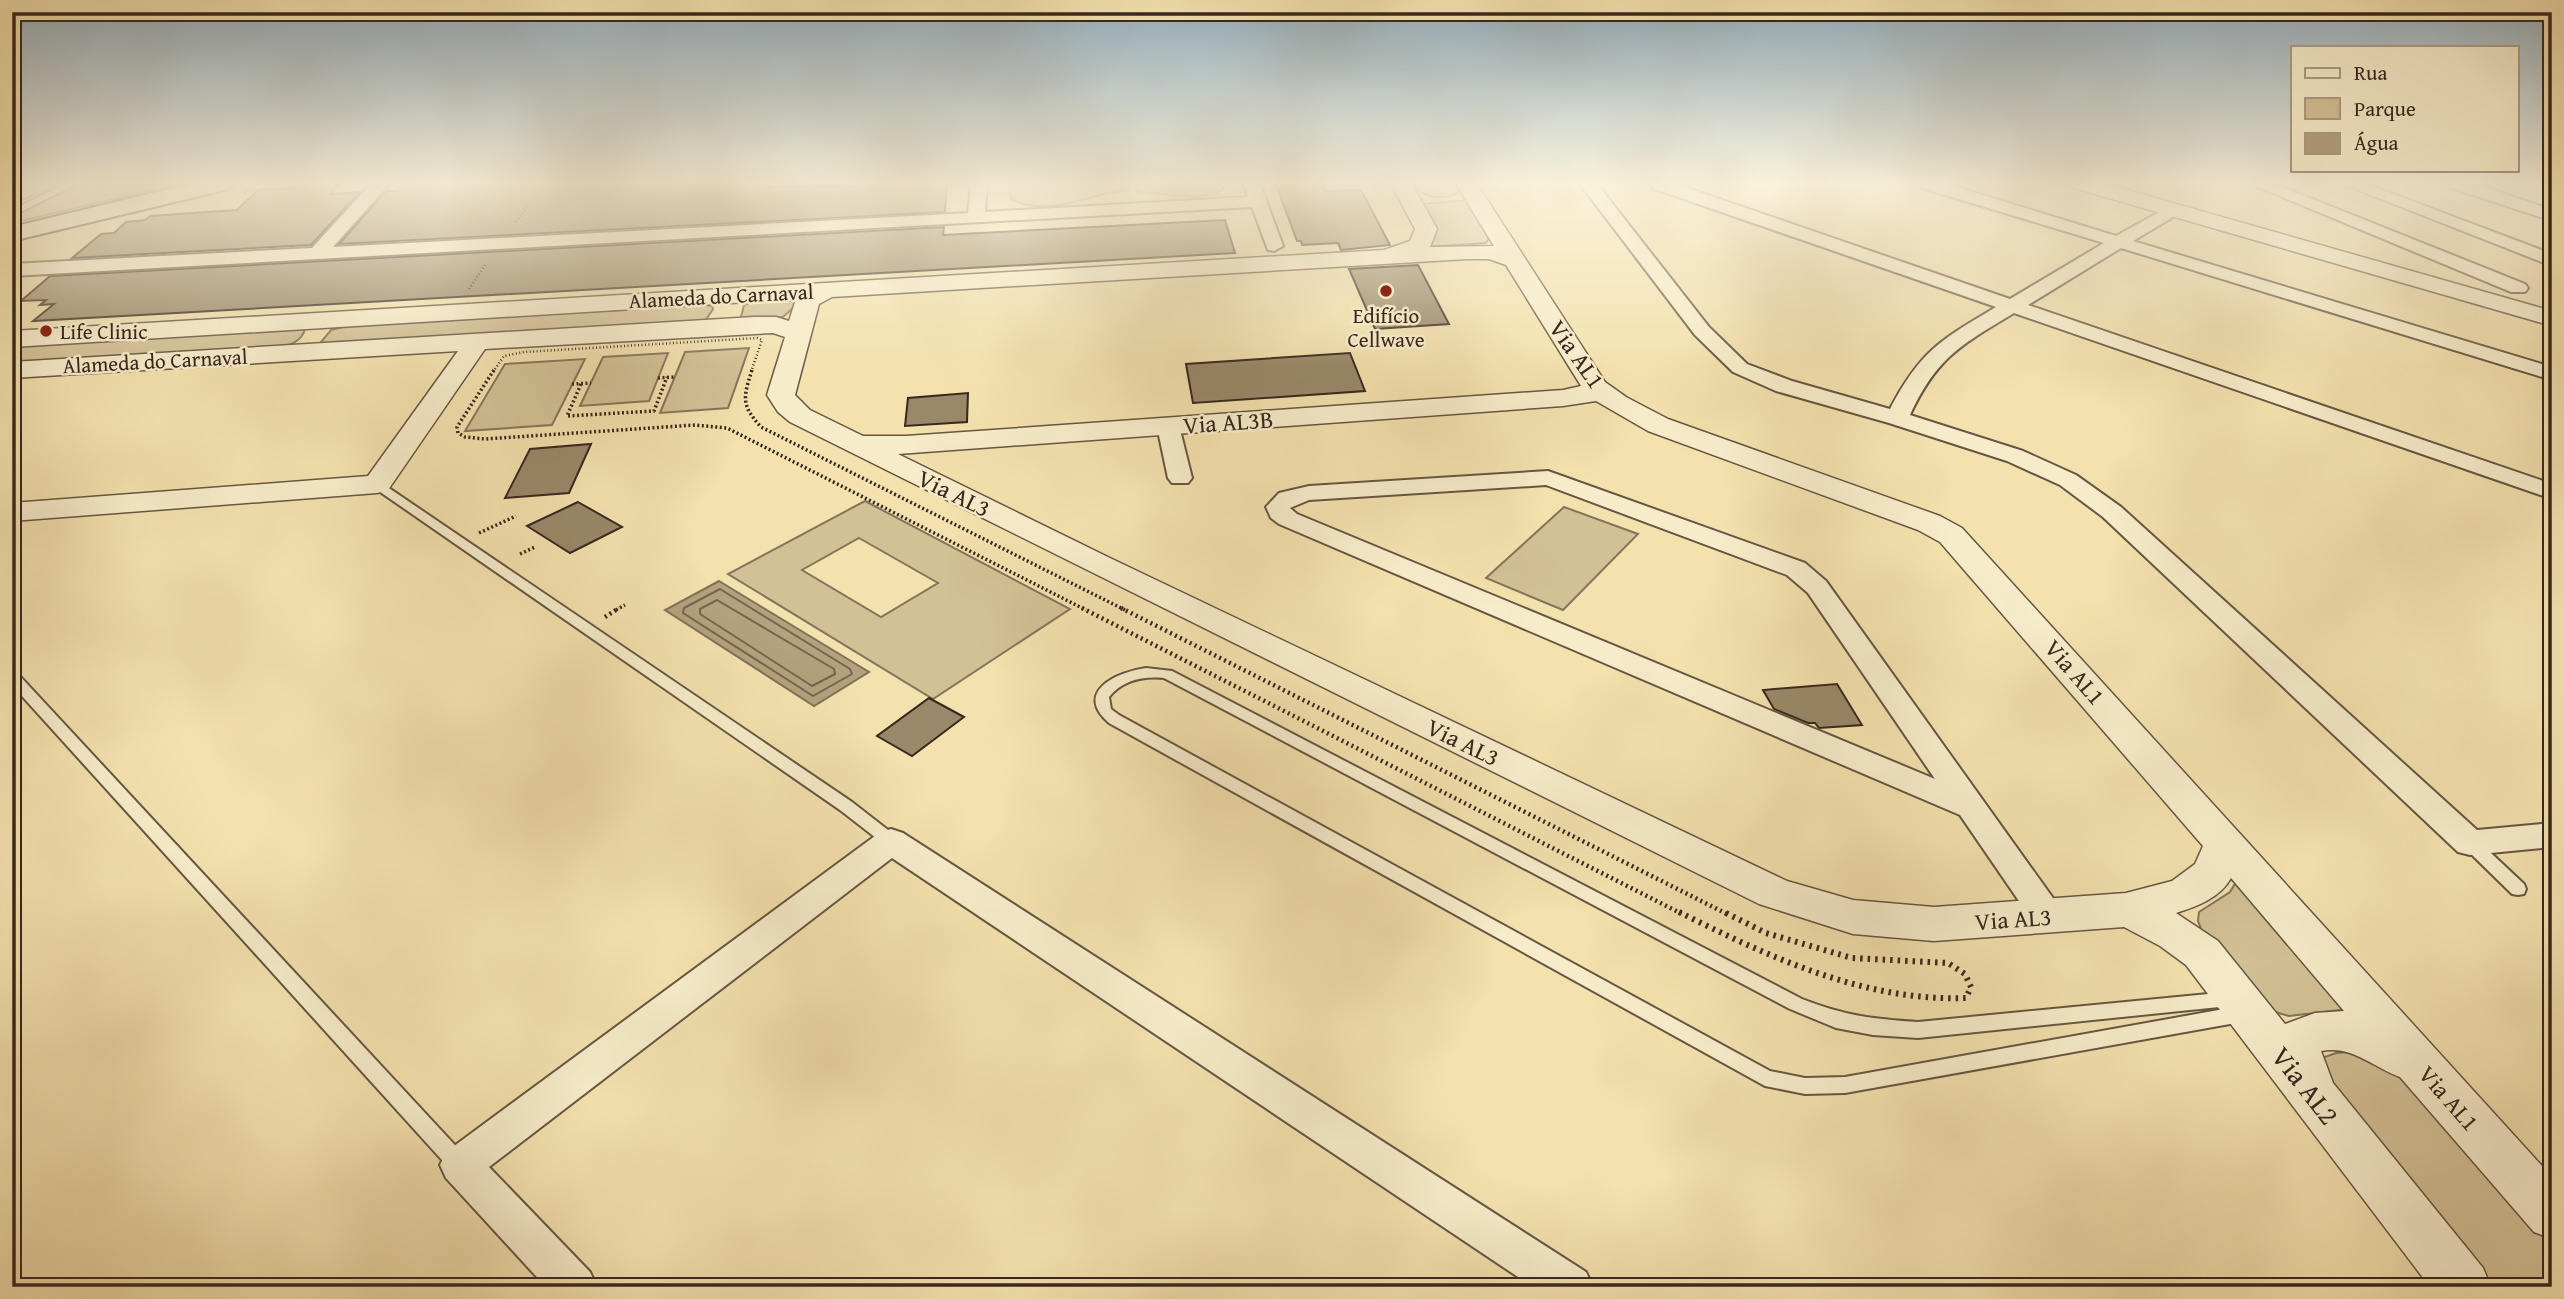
<svg xmlns="http://www.w3.org/2000/svg" width="2564" height="1299" font-family="'Gentium Book Plus',serif">
<style>
.green{fill:#d3c196;stroke:#86745a;stroke-width:2;fill-rule:evenodd}
.water{fill:#b3a27d;stroke:#827157;stroke-width:2}
.lines{fill:none;stroke-linecap:round;stroke-linejoin:round}
.shore{stroke:#76644e;stroke-width:2}
.building{fill:#998869;stroke:#38271e;stroke-width:2}
.service-casing{stroke:#675642;stroke-width:4}
.minor-casing{stroke:#675642;stroke-width:4}
.tertiary-casing{stroke:#675642;stroke-width:3}
.secondary-casing{stroke:#38271e;stroke-width:4}
.path-far3{stroke:#38271e;stroke-width:2.5;stroke-dasharray:1 2.5;stroke-linecap:butt}
.path-far2{stroke:#38271e;stroke-width:3.5;stroke-dasharray:2 2.5;stroke-linecap:butt}
.path-far1{stroke:#38271e;stroke-width:4.5;stroke-dasharray:2 3.5;stroke-linecap:butt}
.path{stroke:#38271e;stroke-width:6;stroke-dasharray:2.5 5;stroke-linecap:butt}
.service{fill:#f7ecca;fill-rule:evenodd}
.minor{fill:#f7ecca;fill-rule:evenodd}
.tertiary{fill:#f7ecca;fill-rule:evenodd}
.secondary{fill:#f7ecca;fill-rule:evenodd}
.poi-dot{fill:#8f2418;stroke:#f7ecca;stroke-width:2.5}
.labels{text-anchor:middle;dominant-baseline:central;stroke-width:5;stroke-linejoin:round;paint-order:stroke}
.far-street-label{font-size:21px;fill:#38271e;stroke:#f7ecca}
.far-poi-label{font-size:21px;fill:#38271e;stroke:#f7ecca}
.street-label{font-size:24px;fill:#38271e;stroke:#f7ecca}
.near-street-label{font-size:28px;fill:#38271e;stroke:#f7ecca}
</style>
<rect width="100%" height="100%" fill="#f3e1ae"/>
<filter id="stains"><feTurbulence type="fractalNoise" baseFrequency=".00286" numOctaves="4"/><feColorMatrix values="0 0 0 0 .2 0 0 0 0 .09 0 0 0 0 .02 0 0 0 .5 -.17"/></filter>
<radialGradient id="worn" r=".72"><stop offset=".6" stop-color="#630" stop-opacity="0"/><stop offset="1" stop-color="#630" stop-opacity=".3"/></radialGradient>
<g class="green">
<path d="M75 184H178L12 223V214Z"/>
<path d="M1009 184H1128L1129 190C1092 192 1048 219 1011 199Z"/>
<path d="M1135 184H1221L1224 187 1219 193 1194 197 1140 192 1136 190Z"/>
<path d="M1414 184H1458L1462 190C1449 201 1422 200 1414 184Z"/>
<path d="M1468 200 1489 238 1486 243 1428 247C1441 230 1432 220 1422 204Z"/>
<path d="M788 300 794 302V307L783 317 745 320 741 317 744 305 752 302Z"/>
<path d="M706 305 712 306 713 309 705 321 323 345 321 342 331 330 347 326Z"/>
<path d="M300 328 305 329C302 340 292 345 281 347L12 364V345Z"/>
<path d="M749 348 728 408 660 413 685 352Z"/>
<path d="M668 353 649 401 580 406 603 357Z"/>
<path d="M585 359 552 425 465 431 505 364Z"/>
<path d="M865 501 1070 609 933 699 728 574ZM859 538 938 583 881 617 802 570Z"/>
<path d="M1564 507 1638 534 1563 610 1486 578Z"/>
<path d="M2239 877 2344 1004 2340 1010 2289 1016 2275 1012 2202 931 2198 921 2199 912 2230 892Z"/>
<path d="M2362 1051 2385 1056 2552 1235V1287H2486L2322 1082V1058L2336 1053Z"/>
</g>
<path class="water" d="M719 581 869 672 814 706 665 610Z"/>
<g class="lines">
<g class="shore">
<path d="M720 589 850 669 852 674 813 696 683 613 684 608Z"/>
<path d="M717 600 834 669 835 674 812 686 700 614V609Z"/>
</g>
</g>
<g class="building">
<path d="M294 184H338L331 194 360 192 311 245 72 258 101 234 114 233 126 222 145 220 150 216 237 210 258 190 291 188Z"/>
<path d="M404 184H770L769 187 947 184 945 212 339 244 386 191H398Z"/>
<path d="M1276 184H1323L1326 191 1361 190 1390 245 1341 250 1338 243 1302 245 1301 241H1297Z"/>
<path d="M1225 220 1235 253 33 321 54 304 40 305 46 300 21 301 50 276 944 227 943 235Z"/>
<path d="M1418 265 1449 324 1375 329 1349 269Z"/>
<path d="M1350 353 1365 391 1193 403 1186 364Z"/>
<path d="M968 393 967 422 905 426 908 398Z"/>
<path d="M591 444 569 493 505 498 530 449Z"/>
<path d="M578 502 622 527 570 553 527 526Z"/>
<path d="M1837 684 1862 725 1819 728 1815 723H1808L1774 709 1763 690Z"/>
<path d="M929 698 964 717 912 756 877 736Z"/>
</g>
<g class="lines">
<defs>
<g id="service">
<path d="M65 184H77L12 216V210Z"/>
<path d="M377 480 852 802 897 837 899 841 897 845 891 847 885 845 840 810 373 487 371 484Z"/>
<path d="M1146 668 1172 671 1802 999C1846 1016 1872 1019 1918 1022L2229 992 2235 994 2238 999 2235 1004 2229 1006 1918 1038 1873 1035 1836 1028 1790 1009 1164 678C1143 676 1123 680 1109 697L1111 709 1119 715 1770 1071 1805 1078 1845 1077 2241 1006 2248 1009 2250 1014 2248 1019 2241 1022 1845 1093 1805 1094 1765 1086 1109 723C1073 692 1117 672 1146 668Z"/>
<path d="M12 671 17 673 465 1156 468 1163 465 1170 458 1172 451 1170 12 685Z"/>
<path d="M2470 837 2476 839 2524 884 2526 889 2524 894 2518 895 2512 894 2464 847 2462 843 2464 839Z"/>
</g>
<g id="minor">
<path d="M371 184H389L333 247 968 213 971 184H987L985 212 1248 197 1244 184H1260L1283 246 1274 251 1268 250 1252 207 12 276V264L312 248Z"/>
<path d="M1580 184H1597L1709 327 1747 364 1792 381 1890 409C1921 350 1941 340 1996 307L1652 188 1650 184H1676L2010 299 2104 243 1922 188 1920 184H1947L2116 236 2172 205 2181 210 2178 214 2133 241 2552 367V380L2121 248 2028 305 2552 484V499L2014 313C1961 345 1937 357 1910 415L2023 451 2076 475 2121 507 2477 830 2552 823V847L2470 855 2458 852 2103 517 2060 485 2007 461 1889 423 1776 391 1733 372 1695 335Z"/>
<path d="M2251 184H2275L2525 284 2528 288 2525 292H2511Z"/>
<path d="M2343 184H2367L2552 254V266Z"/>
<path d="M2450 184H2476L2552 210V221L2452 188Z"/>
<path d="M1168 419 1176 421 1179 426 1192 478 1188 483H1172L1168 478 1157 426 1160 421Z"/>
<path d="M1548 471 1805 563 1826 581 2060 908 2065 917 2060 926 2048 930 2036 926 1960 815 1279 524 1271 518 1266 507 1279 493 1309 486ZM1546 485 1787 575 1808 593 1935 779 1297 514 1290 508 1309 500Z"/>
<path d="M891 829 903 833 1586 1272 1593 1287H1533L892 858 489 1167 590 1272 597 1287H546L446 1178 440 1165 446 1152 879 833Z"/>
</g>
<g id="tertiary">
<path d="M23 184H51L48 188 12 204V190Z"/>
<path d="M1391 184H1412L1437 229 1430 247 1494 246 1456 184H1477L1605 382 1626 397 1668 419 1940 516 1962 528 2552 1177V1239L2534 1232 2400 1077C2372 1067 2353 1045 2321 1051L2333 1083 2483 1268 2491 1287H2430L2186 965 2160 946 2124 927 1934 941 1853 934 1759 904 790 422 778 412 767 395 785 337 773 333 485 349 388 490 377 493 12 521V503L368 476 458 351 12 378V362L754 317H776L789 321 796 299 12 347V331L1384 250 1410 241 1415 229ZM1467 259H1489L1506 265 1581 386 1563 390 906 436H863L810 410 795 395 819 304 832 297ZM1596 401 1648 431 1918 530 1940 542 2203 846 2195 864 2172 881 2126 893 1934 907 1853 900 1787 881 1110 558 898 454 1563 406ZM2231 878 2344 1011 2315 1013 2285 1024 2218 941 2176 913C2196 907 2220 898 2231 878Z"/>
<path d="M2071 184H2106L2552 311V326L2074 188Z"/>
</g>
<path id="secondary" d="M190 184H232L229 189 12 241V227Z"/>
</defs>
<use href="#service" class="service-casing"/>
<use href="#minor" class="minor-casing"/>
<use href="#tertiary" class="tertiary-casing"/>
<use href="#secondary" class="secondary-casing"/>
<g class="path-far3">
<path d="M1373 184 1377 194"/>
<path d="M244 192 274 184"/>
<path d="M516 222 543 184"/>
<path d="M469 289 485 265"/>
<path d="M493 372 504 356 524 352 757 338 762 340 751 372"/>
</g>
<g class="path-far2">
<path d="M494 370 457 427 458 433 465 437 485 439 695 425 727 428 1086 610"/>
<path d="M752 370C743 398 741 405 761 427L1125 610"/>
<path d="M658 378 674 377"/>
<path d="M572 384 591 383"/>
<path d="M581 384 567 416 654 411 667 377"/>
<path d="M479 533 516 516"/>
<path d="M520 554 535 547"/>
<path d="M616 610 625 605"/>
</g>
<g class="path-far1">
<path d="M1082 608 1682 914"/>
<path d="M1121 608 1727 914"/>
<path d="M605 617 619 608"/>
</g>
<path class="path" d="M1679 912C1767 956 1865 1002 1966 998L1971 987 1965 974 1948 963 1852 958 1766 933 1724 912"/>
<use href="#service" class="service"/>
<use href="#minor" class="minor"/>
<use href="#tertiary" class="tertiary"/>
<use href="#secondary" class="secondary"/>
</g>
<linearGradient id="sky" x2="0" y2="1"><stop stop-color="#93adbd"/><stop offset="0.5" stop-color="#faf2db"/><stop offset="1" stop-color="#faf2db" stop-opacity="0"/></linearGradient>
<rect width="2564" height="366" fill="url(#sky)"/>
<g class="poi-dot">
<circle cx="1386" cy="291" r="7"/>
<circle cx="46" cy="331" r="7"/>
</g>
<g class="labels">
<g class="far-street-label">
<text transform="translate(721 296) rotate(-3)">Alameda do Carnaval</text>
<text transform="translate(155 361) rotate(-3)">Alameda do Carnaval</text>
</g>
<g class="far-poi-label">
<text x="1386" y="315">Edifício<tspan x="1386" dy="24">Cellwave</tspan></text>
<text x="60" y="331" text-anchor="start">Life Clinic</text>
</g>
<g class="street-label">
<text transform="translate(1577 354) rotate(55)">Via AL1</text>
<text transform="translate(1228 422) rotate(-4)">Via AL3B</text>
<text transform="translate(954 493) rotate(26)">Via AL3</text>
<text transform="translate(2075 672) rotate(49)">Via AL1</text>
<text transform="translate(1463 742) rotate(26)">Via AL3</text>
<text transform="translate(2013 919) rotate(-4)">Via AL3</text>
<text transform="translate(2449 1098) rotate(49)">Via AL1</text>
</g>
<g class="near-street-label">
<text transform="translate(2306 1085) rotate(52)">Via AL2</text>
</g>
</g>
<rect width="2564" height="1299" fill="none" stroke="#f3e1ae" stroke-width="42"/>
<rect x="14" y="14" width="2536" height="1271" fill="none" stroke="#38271e" stroke-width="3.5"/>
<rect x="21" y="21" width="2522" height="1257" fill="none" stroke="#38271e" stroke-width="2"/>
<rect x="2291" y="46" width="228" height="126" fill="#f7ecca" stroke="#ab9d85" stroke-width="2"/>
<rect x="2305" y="68" width="35" height="10" fill="#f7ecca" stroke="#ab9d85" stroke-width="2"/>
<text x="2354" y="80" font-size="21" fill="#38271e">Rua</text>
<rect x="2305" y="98" width="35" height="21" fill="#d3c196" stroke="#ab9d85" stroke-width="2"/>
<text x="2354" y="116" font-size="21" fill="#38271e">Parque</text>
<rect x="2305" y="133" width="35" height="21" fill="#b3a27d" stroke="#ab9d85" stroke-width="2"/>
<text x="2354" y="150" font-size="21" fill="#38271e">Água</text>
<rect width="100%" height="100%" filter="url(#stains)"/>
<rect width="100%" height="100%" fill="url(#worn)"/>
</svg>
